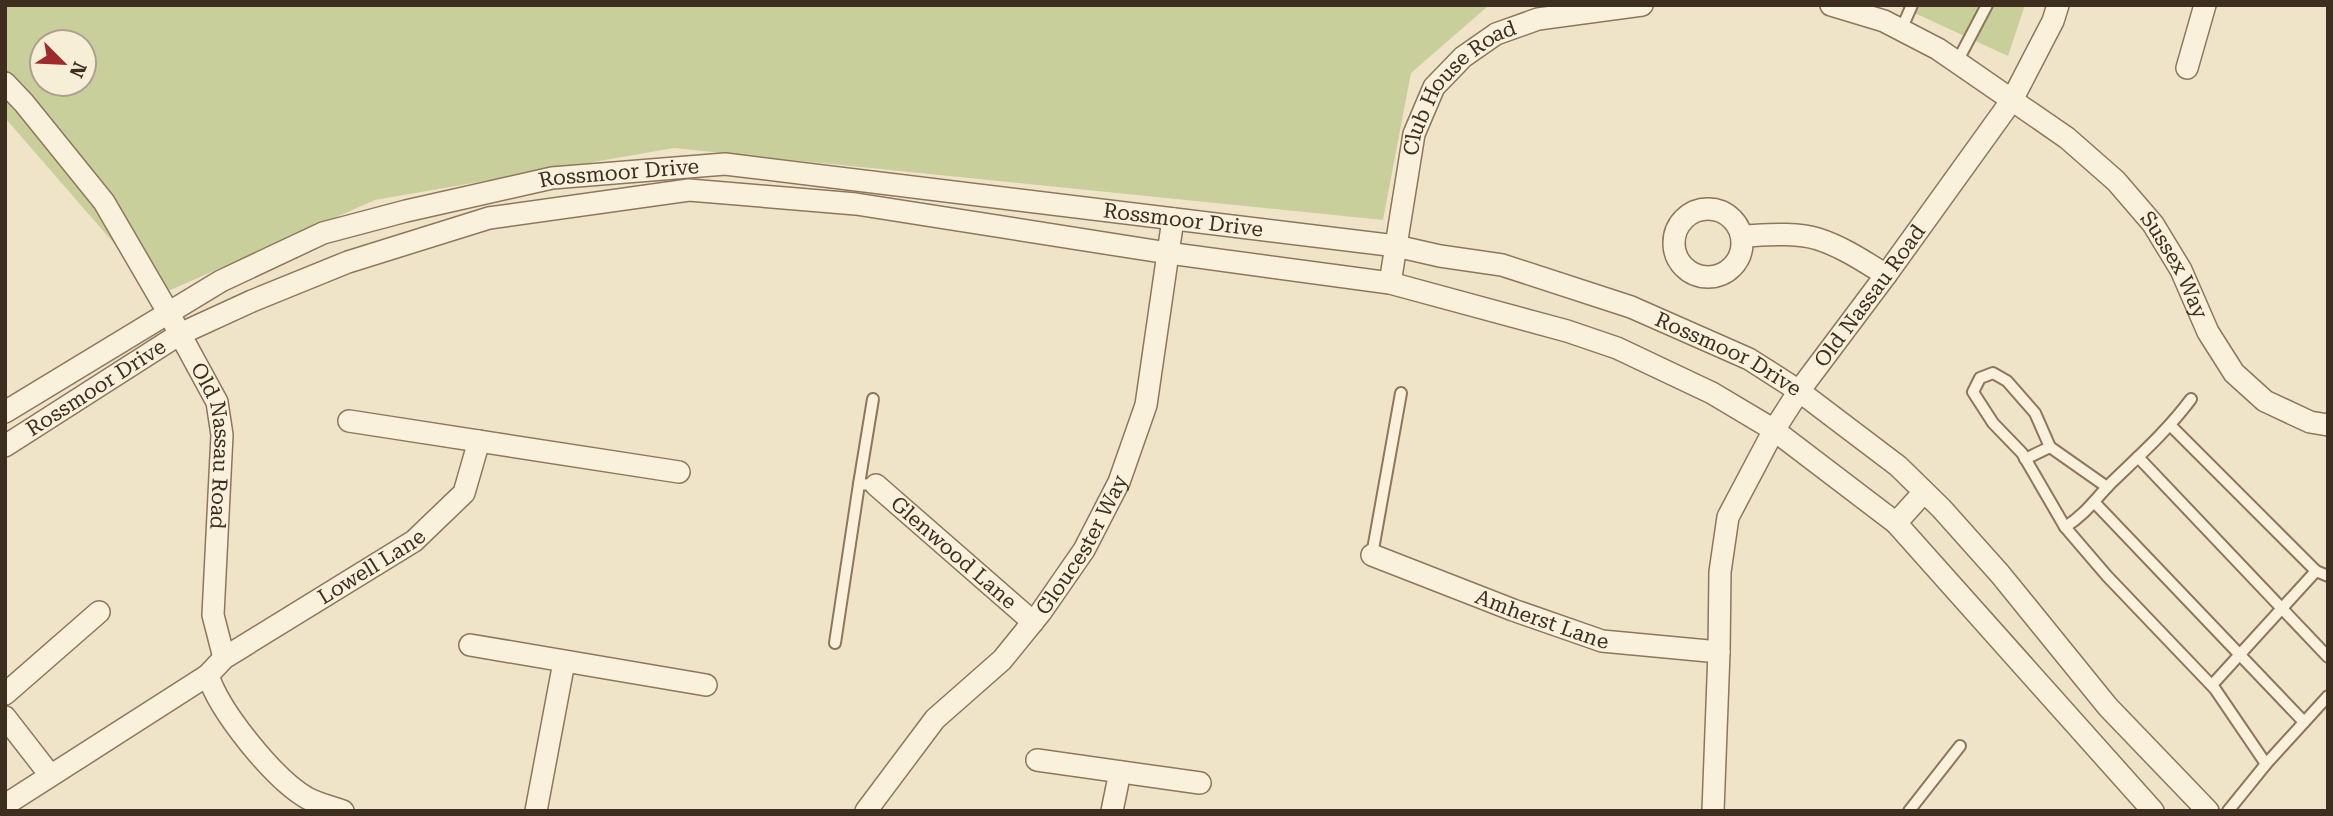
<svg xmlns="http://www.w3.org/2000/svg" width="2333" height="816" font-family="'Roboto Serif',serif">
<style>
.green{fill:#c9cf9b;fill-rule:evenodd}
.lines{fill:none;stroke-linecap:round;stroke-linejoin:round}
.lane-casing{stroke:#8d765c;stroke-width:14}
.street-casing{stroke:#8d765c;stroke-width:24}
.lane{stroke:#faf1dc;stroke-width:10}
.street{stroke:#faf1dc;stroke-width:21}
.labels{text-anchor:middle;dominant-baseline:central;stroke-width:5;stroke-linejoin:round;paint-order:stroke}
.street-label{font-size:21px;fill:#3d2e20;stroke:#f7eed8}
</style>
<rect width="100%" height="100%" fill="#f0e4c8"/>
<g class="green">
<path d="M5 5H1496L1487 7 1411 73 1383 220 674 148 375 200 159 295 5 118ZM42 42H84V84H42Z"/>
<path d="M1897 5H2025L2008 56Z"/>
</g>
<g class="lines">
<defs>
<g id="lane">
<path d="M1901 30 1912 5"/>
<path d="M1957 62 1987 5"/>
<path d="M2171 426 2316 571 2328 576"/>
<path d="M2138 457 2328 657"/>
<path d="M2025 459 2050 447"/>
<path d="M859 484 873 399"/>
<path d="M2107 487 2050 447 2035 413 2007 381 1993 373 1980 378 1973 392 1993 423 2022 453 2065 527 2107 576 2215 689 2266 764"/>
<path d="M2094 502 2304 722"/>
<path d="M2065 527C2085 515 2096 498 2112 482 2141 454 2167 431 2191 399"/>
<path d="M1372 555 1401 393"/>
<path d="M835 643 859 484 876 485"/>
<path d="M2212 685 2316 571"/>
<path d="M1909 811 1960 746"/>
<path d="M2228 811 2266 764 2328 696"/>
</g>
<g id="street">
<path id="s1" d="M1831 5 1884 21 1938 49 2067 138 2116 181 2153 224 2181 270 2208 332 2234 373 2265 401 2310 422 2328 425"/>
<path d="M2187 68 2205 5"/>
<path id="s2" d="M5 83 24 103 104 202 168 312 217 402 222 435 213 615 224 658"/>
<circle cx="1708" cy="243" r="34"/>
<path d="M1742 236C1767 235 1795 232 1818 239 1843 247 1865 262 1886 275"/>
<path id="s3" d="M1390 283 1414 134 1434 87 1463 57 1496 34 1538 19 1642 5"/>
<path id="s4" d="M5 412 221 281 323 233 406 211 552 178 725 164 1396 246 1440 256 1502 265 1631 307 1749 359 1799 391 1898 466 1941 508 2000 574 2108 707 2208 811"/>
<path d="M349 421 679 472"/>
<path id="s5" d="M5 446 180 334 252 301 348 262 489 218 689 190 856 204 1168 253 1390 283 1567 331 1617 348 1712 393 1774 430 1896 523 2153 811"/>
<path id="s6" d="M876 485 1033 622"/>
<path d="M1896 523 1924 492"/>
<path id="s7" d="M1372 555 1513 610 1602 641 1719 652"/>
<path d="M470 645 706 685"/>
<path d="M208 675C219 711 274 779 307 798 318 804 332 807 343 811"/>
<path d="M5 694 99 612"/>
<path d="M5 717 50 775"/>
<path d="M1037 760 1200 783"/>
<path id="s8" d="M5 805 208 675 224 658 414 541 464 493 479 441"/>
<path d="M536 811 564 662"/>
<path id="s9" d="M866 811 935 719 1002 660 1041 612 1084 550 1119 482 1146 405 1173 219"/>
<path d="M1112 811 1120 772"/>
<path id="s10" d="M1713 811 1719 652 1720 572 1728 517 1774 430 1799 391 1886 275 2012 100 2053 21 2058 5"/>
</g>
</defs>
<use href="#lane" class="lane-casing"/>
<use href="#street" class="street-casing"/>
<use href="#lane" class="lane"/>
<use href="#street" class="street"/>
</g>
<g class="labels">
<g class="street-label">
<text stroke="none"><textPath href="#s3" startOffset="217">Club House Road</textPath></text>
<text stroke="none"><textPath href="#s4" startOffset="668">Rossmoor Drive</textPath></text>
<text stroke="none"><textPath href="#s4" startOffset="1236">Rossmoor Drive</textPath></text>
<text stroke="none"><textPath href="#s1" startOffset="441">Sussex Way</textPath></text>
<text stroke="none"><textPath href="#s10" startOffset="558">Old Nassau Road</textPath></text>
<text stroke="none"><textPath href="#s4" startOffset="1802">Rossmoor Drive</textPath></text>
<text stroke="none"><textPath href="#s5" startOffset="108">Rossmoor Drive</textPath></text>
<text stroke="none"><textPath href="#s2" startOffset="427">Old Nassau Road</textPath></text>
<text stroke="none"><textPath href="#s9" startOffset="345">Gloucester Way</textPath></text>
<text stroke="none"><textPath href="#s6" startOffset="103">Glenwood Lane</textPath></text>
<text stroke="none"><textPath href="#s8" startOffset="438">Lowell Lane</textPath></text>
<text stroke="none"><textPath href="#s7" startOffset="182">Amherst Lane</textPath></text>
</g>
</g>
<rect width="2333" height="816" fill="none" stroke="#3d2e20" stroke-width="14"/>
<g transform="translate(63 63) rotate(114)"><circle r="33" fill="#f7eed8" stroke="#ada18e" stroke-width="2"/>
<path d="M0-5L12 26L0 18L-12 26Z" fill="#9e2a2b"/>
<text y="-10" font-size="19" font-weight="bold" text-anchor="middle" fill="#3d2e20">N</text>
</g>
</svg>
